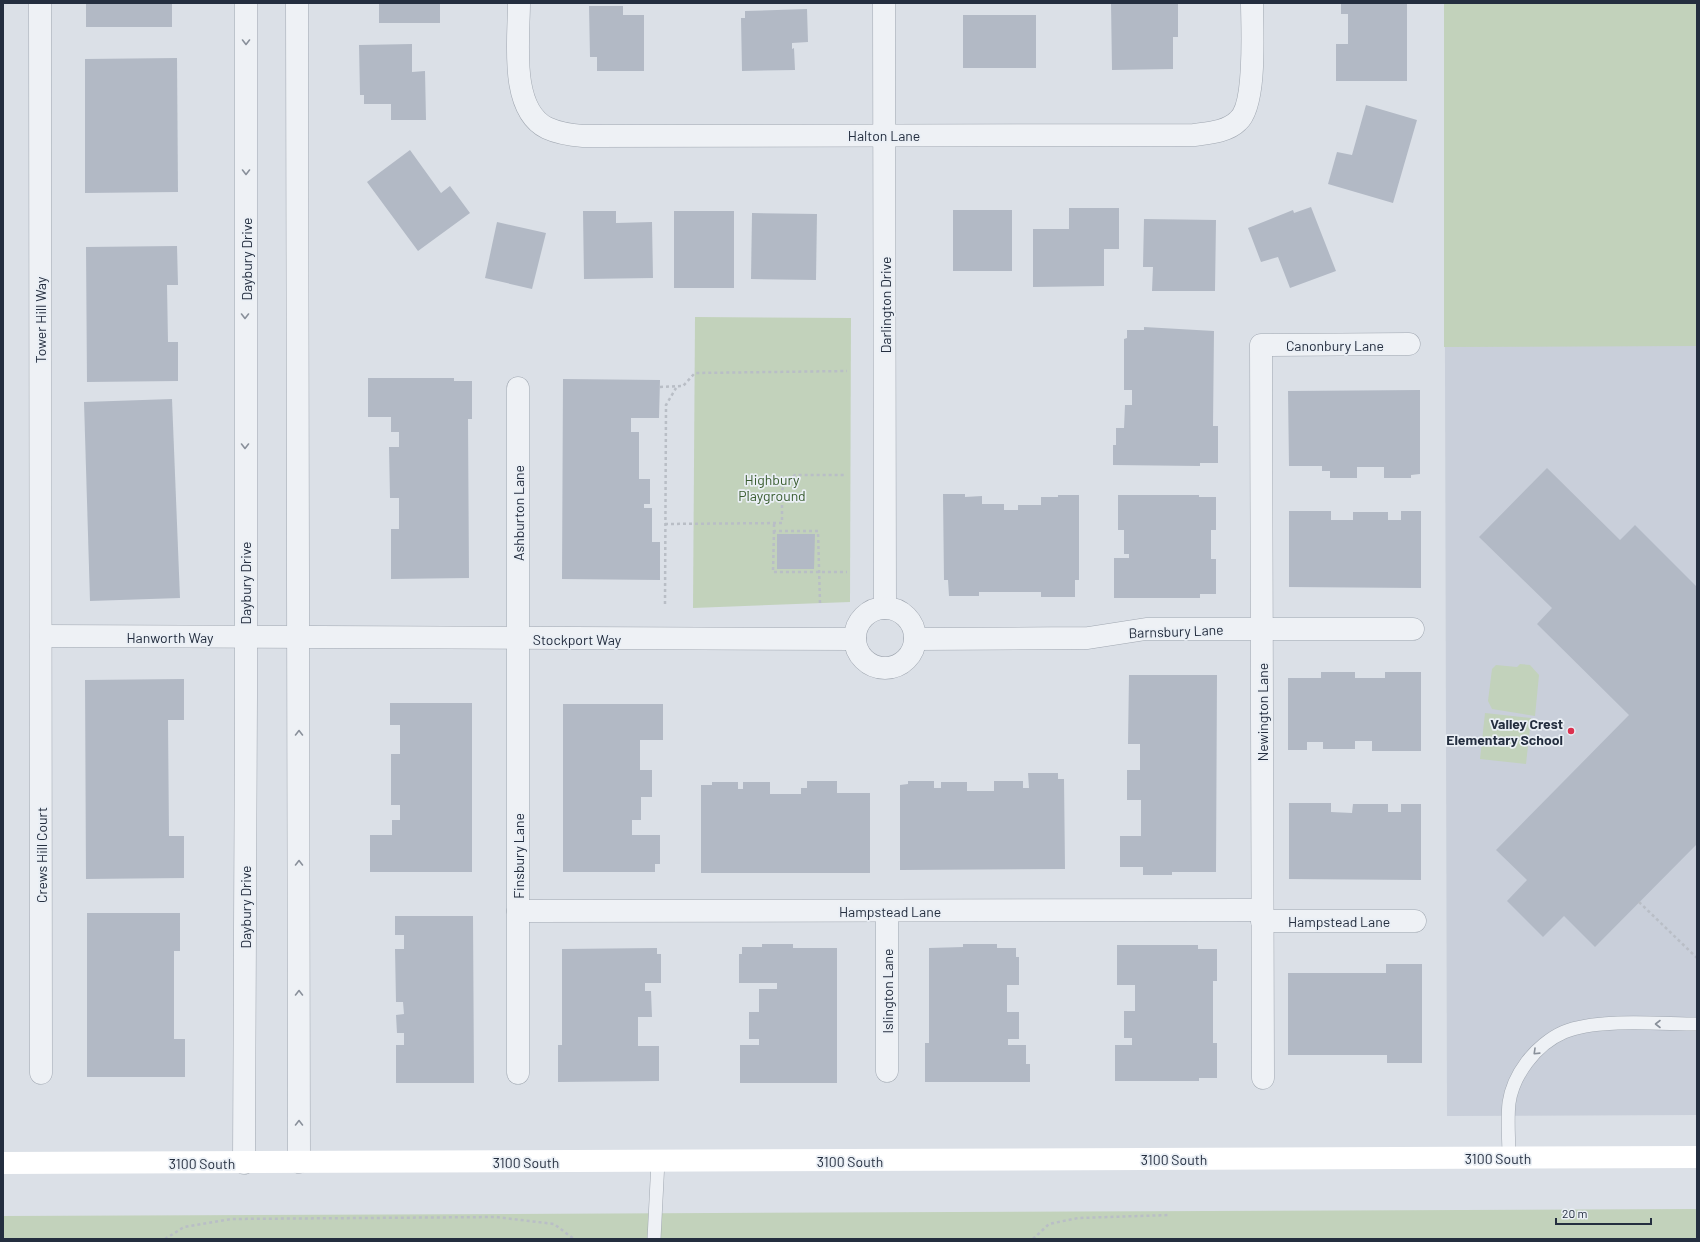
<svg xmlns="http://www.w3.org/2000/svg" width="1700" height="1242" font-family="Barlow,sans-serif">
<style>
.built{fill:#c9cfda}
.green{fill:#c2d2bb}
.building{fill:#b2b9c5}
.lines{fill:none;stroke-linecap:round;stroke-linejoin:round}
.lane-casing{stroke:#a0a7b1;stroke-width:14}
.street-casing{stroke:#a0a7b1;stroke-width:23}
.path{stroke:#b9bec6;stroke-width:2.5;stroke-dasharray:3 3;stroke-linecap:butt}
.lane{stroke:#eef1f5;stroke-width:13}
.street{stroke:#eef1f5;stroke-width:22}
.secondary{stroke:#fff;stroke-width:22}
.oneway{stroke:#89909a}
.poi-dot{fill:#dc304e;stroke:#eaeff5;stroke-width:1.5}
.labels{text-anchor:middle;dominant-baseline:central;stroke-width:3.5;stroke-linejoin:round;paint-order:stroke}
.street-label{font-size:14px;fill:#242e3f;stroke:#eaeff5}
.park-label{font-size:14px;fill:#395c2f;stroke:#eaeff5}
.poi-label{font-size:14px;font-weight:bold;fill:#242e3f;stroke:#eaeff5;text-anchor:end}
</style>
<rect width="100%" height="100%" fill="#dbe0e7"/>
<path class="built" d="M1444 3H1697V1115L1447 1116Z"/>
<g class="green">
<path d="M1444 3H1697V346L1444 347Z"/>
<path d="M695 317 851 318 850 602 693 608Z"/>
<path d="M1520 664 1530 665 1539 675 1535 716 1492 709 1488 701 1492 669 1496 665 1517 667Z"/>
<path d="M1485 713 1531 718 1526 764 1480 759Z"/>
<path d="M1697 1209V1239H3V1216Z"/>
</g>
<g class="building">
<rect x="86" y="3" width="86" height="24"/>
<rect x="379" y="3" width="61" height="20"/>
<path d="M1111 3H1178V37H1173V69L1112 70Z"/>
<path d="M1341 3H1407V81H1336V44H1348V14H1341Z"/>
<path d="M589 6H623V15H644V71H597V57H590Z"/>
<path d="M807 9 808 42 792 43V49L794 48 795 70 742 71 741 18H745V11Z"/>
<rect x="963" y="15" width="73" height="53"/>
<path d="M412 44V72L425 71 426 120H391V104H364V95H360L359 45Z"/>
<path d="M177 58 178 192 85 193V59Z"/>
<path d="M1366 105 1417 120 1393 203 1328 184 1337 152 1352 155Z"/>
<path d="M410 150 441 193 450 186 470 213 418 251 367 182Z"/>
<path d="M1311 207 1336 271 1290 288 1278 257 1261 262 1248 228 1293 210 1294 213Z"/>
<path d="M1069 208H1119V249H1104V286L1033 287V229H1069Z"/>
<rect x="953" y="210" width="59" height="61"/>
<path d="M583 211H616V223L652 222 653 278 584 279Z"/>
<rect x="674" y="211" width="60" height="77"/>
<path d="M752 213 817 214 816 280 751 279Z"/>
<path d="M1144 219 1216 220 1215 291H1152L1153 267H1143Z"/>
<path d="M497 222 546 233 532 289 485 278Z"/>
<path d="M177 246 178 285H167L168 342H178V381L87 382 86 247Z"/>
<path d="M1144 327 1214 331 1213 426H1218V463H1200V466L1113 465V445H1116V428H1124L1125 405H1132V390H1124V339L1127 338V330H1144Z"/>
<path d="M368 378H454V381H472V419H468L469 578 391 579V529H399V498H390L389 447H399V432H391V417H368Z"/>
<path d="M563 379 660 380 659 418H631V432H639V479H650V504H644V508H652V542H660V580L562 579Z"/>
<path d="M1420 390V474L1411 475V478H1384V467H1357V478H1330V471H1322V466H1289L1288 391Z"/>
<path d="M172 399 180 598 90 601 84 402Z"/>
<path d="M1547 468 1620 540 1635 525 1697 587V844L1595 947 1564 916 1543 937 1507 901 1527 880 1496 850 1629 715 1537 624 1552 608 1479 537Z"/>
<path d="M943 494H965V497L982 496V504H1004V510H1018V505H1041V497H1058V495H1079V580H1075V597H1041V592H979V596H949L948 580H944Z"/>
<path d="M1118 495H1199V497H1216V530H1211V559H1216V594H1200V598H1114V558H1129V554H1124V530H1118Z"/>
<path d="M1289 511H1331V520H1353V512H1388V520H1401V511H1421V588L1289 587Z"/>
<path d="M777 534H815L814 569H777Z"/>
<path d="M1321 672H1355V678H1385V672H1421V751H1372V741H1355V749H1323V742H1307V750H1288V678H1321Z"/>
<path d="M1129 675H1217L1216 872H1172V875H1143V867H1120V836H1141V800H1127V770H1140V744H1128Z"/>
<path d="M184 679V720H168L169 836H184V878L86 879 85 680Z"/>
<path d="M390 703H472V872H370V835H392V820H400V805H391V754H400V725H390Z"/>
<path d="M563 704H663V740H640V770H652V797H641V820H632V835H660V864H655V872H563Z"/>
<path d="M1028 773H1058V779H1064L1065 869 900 870V785L908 784V781H934V788H941V782H967V791H994V781H1023V788H1029Z"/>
<path d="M807 781H837V793H870V873H701V785H712V782H738V789H743V782H770V794H801V788H807Z"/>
<path d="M1289 803H1331V812L1352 813 1353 804H1388V812H1401V804H1421V880L1289 879Z"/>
<path d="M87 913H180V951H174V1039H185V1077H87Z"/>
<path d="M395 916H473L474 1083H396V1045H404V1033H397L396 1015 404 1014 403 1002H396L395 949H404V935H395Z"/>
<path d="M762 944H793V948H837V1083H740V1045H759V1039H749V1012H759V989H777V983H739V954H742V947H762Z"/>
<path d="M963 944H997V948H1016V957H1019V985H1007V1012H1019V1039H1008V1045H1026V1064H1030V1082H925V1043H929V948L963 947Z"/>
<path d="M1117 945H1198V949H1217V981H1213V1043H1217V1078H1199V1081H1115V1045H1132V1038H1124V1011H1135V985H1117Z"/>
<path d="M657 948V954H661V983H645V991H651L652 1017H638V1046H659V1081L558 1082V1045H562V949Z"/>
<path d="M1386 964H1422V1063H1387V1055H1288V973H1386Z"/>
</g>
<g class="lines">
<defs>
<g id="lane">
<path d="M1509 1158C1509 1140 1507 1121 1509 1103 1511 1089 1518 1074 1527 1062 1536 1050 1550 1038 1564 1032 1597 1018 1660 1024 1697 1024"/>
<path d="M654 1239 658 1161"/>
</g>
<g id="street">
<path d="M40 3 41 1073"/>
<path d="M297 3 299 1162"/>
<path d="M519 3C519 39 509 109 547 128 558 133 570 135 583 136L1194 135C1208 133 1227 132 1238 121 1257 105 1252 28 1252 3"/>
<path d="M884 3 885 608"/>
<path d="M518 388V1073"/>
<circle cx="885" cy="638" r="30"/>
<path d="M41 636 855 639"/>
<path d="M915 639 1088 638 1146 629H1413"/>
<path d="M518 911 1262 910"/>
<path d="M887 911V1071"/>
<path d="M1262 921H1415"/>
<path d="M1263 1078 1261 345 1409 344"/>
<path d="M244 1163 246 697V3"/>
</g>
</defs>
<use href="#lane" class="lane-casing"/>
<use href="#street" class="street-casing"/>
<g class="path">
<path d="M660 387 683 386 695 373 847 371"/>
<path d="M665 524 782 523V490L786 482 795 475H845"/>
<path d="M774 524V531H818L820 603"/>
<path d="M774 531 773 572H847"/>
<path d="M665 604 666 405 676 388"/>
<path d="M1639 902 1697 958"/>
<path d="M165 1239 184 1227 231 1219 496 1217 554 1224 574 1239"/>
<path d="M1033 1239 1049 1224 1078 1218 1170 1215"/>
</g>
<use href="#lane" class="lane"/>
<use href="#street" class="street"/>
<path class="secondary" d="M3 1163 1697 1157"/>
</g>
<defs><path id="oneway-chevron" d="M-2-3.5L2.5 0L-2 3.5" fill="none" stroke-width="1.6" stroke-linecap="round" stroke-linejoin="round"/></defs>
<g class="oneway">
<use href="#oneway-chevron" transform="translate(246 42) rotate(90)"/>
<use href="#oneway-chevron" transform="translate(246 172) rotate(90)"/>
<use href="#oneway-chevron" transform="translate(245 316) rotate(90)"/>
<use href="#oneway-chevron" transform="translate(245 446) rotate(90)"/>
<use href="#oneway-chevron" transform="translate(299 733) rotate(-90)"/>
<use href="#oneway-chevron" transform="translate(299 863) rotate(-90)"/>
<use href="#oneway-chevron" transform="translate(299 993) rotate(-90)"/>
<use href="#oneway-chevron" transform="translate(1658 1024) rotate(180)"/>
<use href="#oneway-chevron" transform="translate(1536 1052) rotate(136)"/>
<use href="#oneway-chevron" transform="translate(299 1123) rotate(-90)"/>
</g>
<circle class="poi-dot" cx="1571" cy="731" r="4"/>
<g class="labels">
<g class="street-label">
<text x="884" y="135">Halton Lane</text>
<text transform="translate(246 259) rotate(-90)">Daybury Drive</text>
<text transform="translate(885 305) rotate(-90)">Darlington Drive</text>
<text transform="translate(40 320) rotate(-90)">Tower Hill Way</text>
<text x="1335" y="345">Canonbury Lane</text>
<text transform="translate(518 513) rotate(-90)">Ashburton Lane</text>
<text transform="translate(245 583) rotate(-90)">Daybury Drive</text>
<text transform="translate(1176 631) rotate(-2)">Barnsbury Lane</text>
<text x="170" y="637">Hanworth Way</text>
<text x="577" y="639">Stockport Way</text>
<text transform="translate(1262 712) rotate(-90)">Newington Lane</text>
<text transform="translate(41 855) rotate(-90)">Crews Hill Court</text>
<text transform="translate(518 856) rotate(-90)">Finsbury Lane</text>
<text transform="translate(245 907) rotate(-90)">Daybury Drive</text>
<text x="890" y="911">Hampstead Lane</text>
<text x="1339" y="921">Hampstead Lane</text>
<text transform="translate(887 991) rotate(-90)">Islington Lane</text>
<text x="1498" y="1158">3100 South</text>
<text x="1174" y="1159">3100 South</text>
<text x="850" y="1161">3100 South</text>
<text x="526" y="1162">3100 South</text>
<text x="202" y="1163">3100 South</text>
</g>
<g class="park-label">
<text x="772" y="479">Highbury<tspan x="772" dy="16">Playground</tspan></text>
</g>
<g class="poi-label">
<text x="1563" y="723">Valley Crest<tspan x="1563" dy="16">Elementary School</tspan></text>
</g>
</g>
<rect width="1700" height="1242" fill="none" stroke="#242e3f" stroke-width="8"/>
<path d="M1556 1218v6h95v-6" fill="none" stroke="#242e3f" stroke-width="2"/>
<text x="1562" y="1218" font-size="12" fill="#242e3f" stroke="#eaeff5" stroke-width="3" paint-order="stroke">20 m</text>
</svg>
